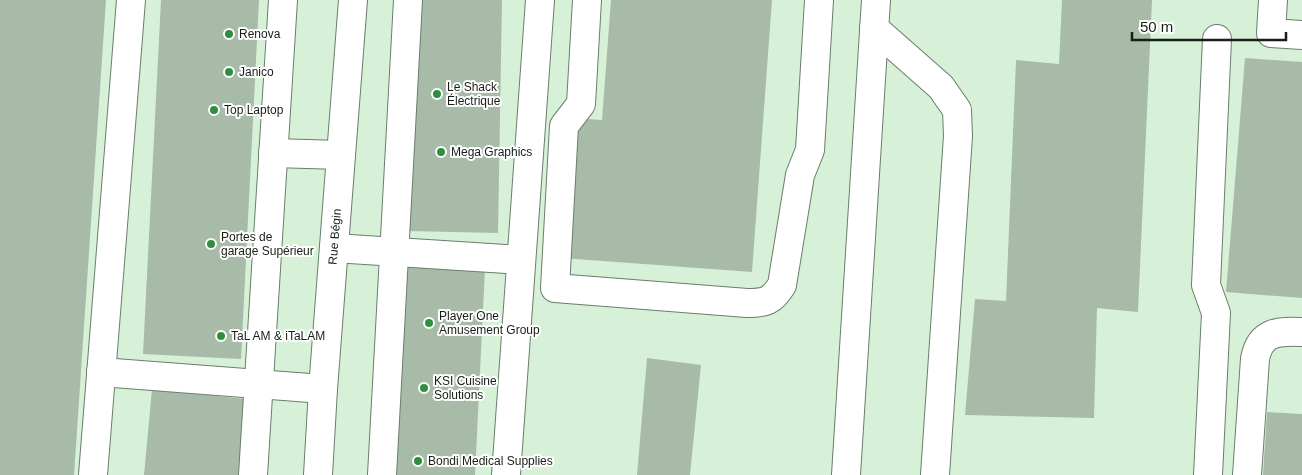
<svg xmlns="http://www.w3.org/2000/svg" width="1302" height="475" font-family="Arial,sans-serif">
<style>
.built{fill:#d7f1d8}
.building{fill:#a8bba8}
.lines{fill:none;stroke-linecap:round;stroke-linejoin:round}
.minor-casing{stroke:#6b7d6b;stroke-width:30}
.minor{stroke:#fff;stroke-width:28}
.poi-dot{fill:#318e3f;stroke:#fff;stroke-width:2}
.labels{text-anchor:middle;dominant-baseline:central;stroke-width:4;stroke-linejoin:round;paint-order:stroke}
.poi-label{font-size:12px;fill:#171e17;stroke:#fff;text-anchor:start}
.street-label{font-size:12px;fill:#171e17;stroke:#fff}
</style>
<rect width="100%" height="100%" fill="#e8fce8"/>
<rect class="built" x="0" y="0" width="1302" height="475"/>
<g class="building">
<path d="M0 0H106L74 475H0Z"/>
<path d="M161 0H259L241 359 143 354Z"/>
<path d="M412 0H502L498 233 408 231Z"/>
<path d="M611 0H772L752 272 562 258 572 118 602 120Z"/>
<path d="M1062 0H1152L1138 312 1097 308 1094 418 965 415 975 299 1006 301 1016 60 1059 64Z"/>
<path d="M1245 58 1302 62V298L1226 292Z"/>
<path d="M407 264 485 269 475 475H394Z"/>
<path d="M647 358 701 365 690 475H637Z"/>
<path d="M152 389 245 399 238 475H144Z"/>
<path d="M1267 412 1302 414V475H1263Z"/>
</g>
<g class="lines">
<defs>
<g id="minor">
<path d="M587 0 581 104 564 126 555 288 747 303C766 303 772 301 782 285L800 175 810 150 819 0"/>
<path d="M1273 0 1271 33 1302 35"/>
<path d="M874 28 941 87 957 110 958 136 935 475"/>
<path d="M273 153 341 155"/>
<path d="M334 248 521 260"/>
<path d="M101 372 323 389"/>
<path d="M93 475 131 0"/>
<path d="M253 475 283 0"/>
<path id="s1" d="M318 475 323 389 353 0"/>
<path d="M382 475 408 0"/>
<path d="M506 475 540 0"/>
<path d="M846 475 876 0"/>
<path d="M1208 475 1216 313 1206 285 1217 39"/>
<path d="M1247 475 1255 359C1260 331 1279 331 1302 332"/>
</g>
</defs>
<use href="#minor" class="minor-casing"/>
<use href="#minor" class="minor"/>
</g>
<g class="poi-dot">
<circle cx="229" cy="34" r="5"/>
<circle cx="229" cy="72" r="5"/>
<circle cx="437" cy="94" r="5"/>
<circle cx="214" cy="110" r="5"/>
<circle cx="441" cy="152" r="5"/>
<circle cx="211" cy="244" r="5"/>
<circle cx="429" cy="323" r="5"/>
<circle cx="221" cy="336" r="5"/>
<circle cx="424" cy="388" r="5"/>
<circle cx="418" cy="461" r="5"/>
</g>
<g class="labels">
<g class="poi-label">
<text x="239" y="34">Renova</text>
<text x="239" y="72">Janico</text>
<text x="447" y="87">Le Shack<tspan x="447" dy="14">Électrique</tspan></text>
<text x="224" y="110">Top Laptop</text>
<text x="451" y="152">Mega Graphics</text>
<text x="221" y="237">Portes de<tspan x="221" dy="14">garage Supérieur</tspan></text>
<text x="439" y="316">Player One<tspan x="439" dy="14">Amusement Group</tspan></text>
<text x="231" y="336">TaL AM &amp; iTaLAM</text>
<text x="434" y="381">KSI Cuisine<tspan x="434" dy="14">Solutions</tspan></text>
<text x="428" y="461">Bondi Medical Supplies</text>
</g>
<g class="street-label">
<text stroke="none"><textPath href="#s1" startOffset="239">Rue Bégin</textPath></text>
</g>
</g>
<path d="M1132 32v8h154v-8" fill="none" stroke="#171e17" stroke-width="2.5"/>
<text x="1140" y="32" font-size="15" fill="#171e17" stroke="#ffffff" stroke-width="4" paint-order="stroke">50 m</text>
</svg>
